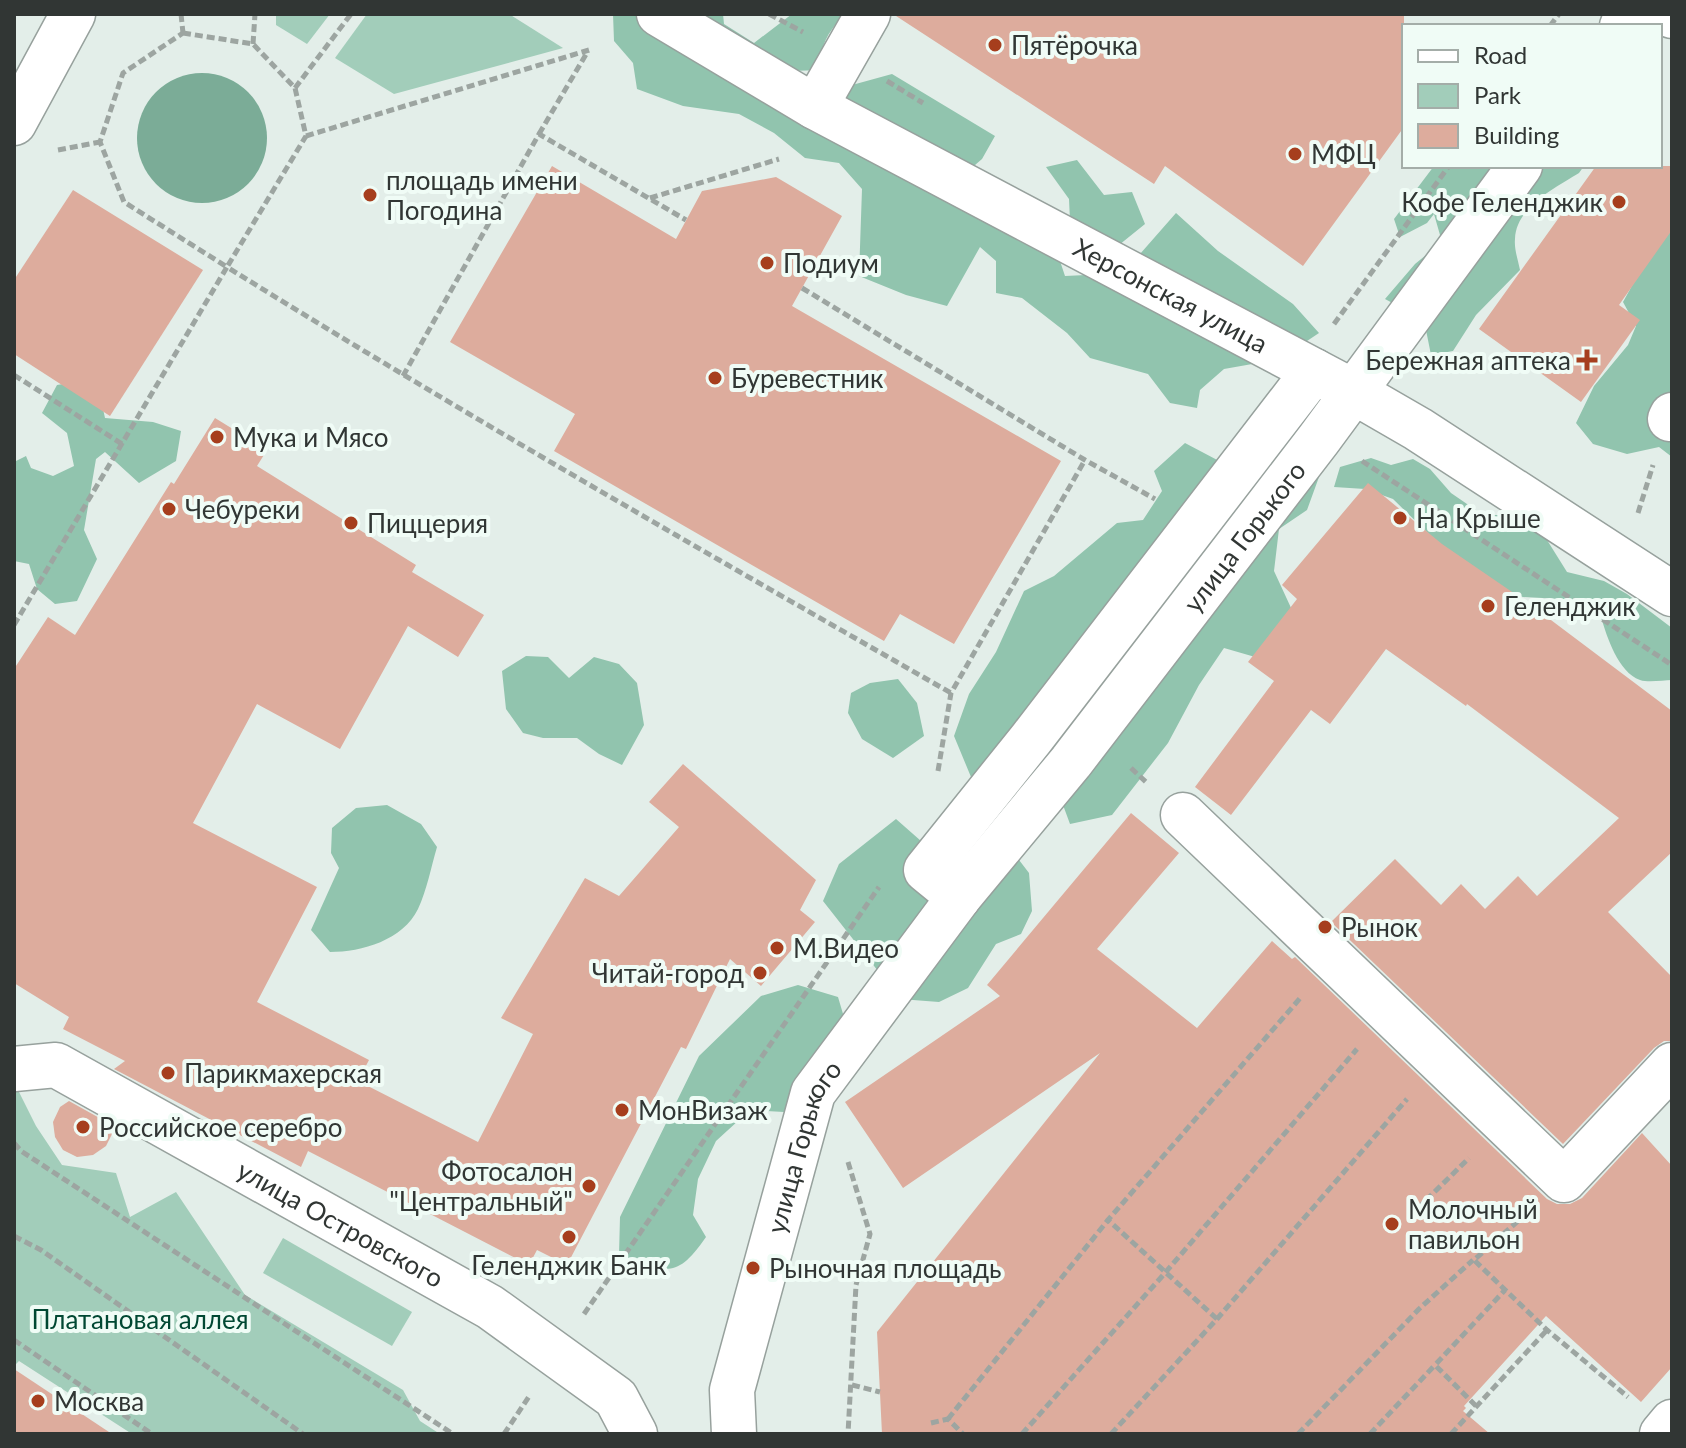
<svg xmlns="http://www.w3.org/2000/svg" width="1686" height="1448" font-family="Lato,sans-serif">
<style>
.green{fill:#a2cdba}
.forest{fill:#91c4ae}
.water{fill:#7bac97}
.building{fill:#ddac9d}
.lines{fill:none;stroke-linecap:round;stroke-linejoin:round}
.minor-casing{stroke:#97a19d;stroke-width:47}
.path{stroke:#9da5a1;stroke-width:5;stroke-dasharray:8 4;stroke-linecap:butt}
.minor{stroke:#fff;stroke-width:44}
.poi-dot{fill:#a63e1d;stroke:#f0fcf6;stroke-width:3}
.labels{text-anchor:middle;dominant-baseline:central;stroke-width:8;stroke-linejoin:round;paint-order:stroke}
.poi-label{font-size:26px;fill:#313634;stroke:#f0fcf6;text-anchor:start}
.street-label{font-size:26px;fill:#313634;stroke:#f0fcf6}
.park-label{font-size:26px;fill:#014833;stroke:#f0fcf6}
</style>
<rect width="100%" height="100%" fill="#e3eee9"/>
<g class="green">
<path d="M276 14H330L307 44 276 25Z"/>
<path d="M367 14H509L563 48 394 94 335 58Z"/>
<path d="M14 1082 36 1126 62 1165 116 1173 130 1217 176 1192 245 1295 403 1390 420 1421 440 1434H132L19 1361 14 1366Z"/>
<path d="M283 1238 412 1312 392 1346 263 1273Z"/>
</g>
<g class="forest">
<path d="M613 14H723L724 24 754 43 792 14H844C830 31 816 47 824 70L788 71 823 93 892 74 995 136 982 159 968 171 1050 231 1065 276 1128 273 1140 254 1176 213 1218 251 1293 304 1319 333 1280 359 1224 369 1200 390 1197 408 1170 403 1148 374 1090 358 1067 333 1022 298 996 293V261L980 247 947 306 906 295 859 276 862 189 839 163 805 158 774 133 739 114 683 106 637 89 633 63 614 41Z"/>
<path d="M1077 160 1104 195 1132 192 1145 224 1119 245 1070 221 1069 199 1046 167Z"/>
<path d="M1434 166H1584L1579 173C1555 188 1516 207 1515 239 1514 249 1518 260 1520 270L1476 315 1453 351 1431 355 1424 320 1385 299 1415 264 1442 242 1434 214 1427 223 1400 237 1394 219Z"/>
<path d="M1672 218V457L1659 447 1627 454 1593 444 1576 423 1594 386 1628 345 1636 326 1623 302 1654 246Z"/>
<path d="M81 381 101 400 105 418 153 422 181 431 176 461 139 483 105 452 96 459 84 530 97 559 77 601 55 604 37 589 29 564 14 561V462L26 456 31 468 53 476 74 466 67 433 42 413 57 385Z"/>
<path d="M1185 443 1221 462 1282 463 1294 451 1319 477 1307 510 1279 529 1274 571 1298 623 1262 659 1224 648 1199 685 1168 743 1112 815 1070 824 1056 786 1042 767 1004 800 971 777 954 736 969 694 996 652 1024 591 1054 576 1117 523 1143 520 1162 491 1154 471Z"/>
<path d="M1371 458 1391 465 1413 459 1430 469 1451 493 1483 515H1510L1537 524 1567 572 1604 581 1627 594 1672 628V680C1663 680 1649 683 1640 680 1618 672 1607 637 1601 617L1580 605 1561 599 1523 597 1481 585 1393 499 1365 489 1334 487 1340 467Z"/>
<path d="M526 656 548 657 569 678 594 657 619 664 637 683 644 725 622 765 599 754 577 738H543L523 733 506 709 502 671Z"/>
<path d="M898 679 917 703 924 736 893 758 862 739 848 713 851 693 870 683Z"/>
<path d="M387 805 421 824 437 847C431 867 427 890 418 909 403 940 362 952 330 952L311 930 339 868 331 853 332 828 356 808Z"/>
<path d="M896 819 921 841 1009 847 1029 873 1032 911 1021 934 996 944 968 988 939 1002 900 999 823 901 839 864Z"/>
<path d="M798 985 838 997 846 1024 811 1086 784 1112 750 1110 716 1141 698 1179 693 1215 706 1237C675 1282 665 1271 619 1255L620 1217 699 1056 761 996Z"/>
</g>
<circle class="water" cx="202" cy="138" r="65"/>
<g class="building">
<path d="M893 14H1404V127L1303 266 1165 166 1154 184Z"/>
<path d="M552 166 676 239 702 191 776 177 842 216 792 306 1061 461 954 644 900 614 884 641 554 451 575 414 450 342Z"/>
<path d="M1596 166H1672V230L1619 305 1640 320 1581 402 1479 329Z"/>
<path d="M73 190 203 270 110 416 14 354V280Z"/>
<path d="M215 418 267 450 257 466 416 565 412 572 484 615 458 657 408 626 340 749 257 704 193 823 317 887 257 1002 369 1060 358 1081 478 1142 533 1034 501 1018 585 878 619 896 679 827 649 802 683 764 816 880 800 910 815 922 761 986 730 959 686 1049 681 1047 567 1265 537 1250 529 1265 308 1151 301 1167 114 1069 125 1061 63 1029 69 1017 14 983V669L48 617 75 635 171 482 174 484Z"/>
<path d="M1368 483 1442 544 1531 605 1672 711V852L1608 912 1672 977V1041H1664L1654 1048 1563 1144 1331 922 1395 859 1441 905 1461 884 1485 909 1518 876 1537 896 1619 818 1467 704 1466 706 1386 649 1330 724 1311 710 1231 815 1195 787 1274 681 1248 662 1297 599 1282 585Z"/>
<path d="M1131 813 1179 853 1097 949 1197 1028 1272 941 1292 959 1295 957 1547 1199 1557 1204H1570L1582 1198 1642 1133 1672 1166V1367L1641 1402 1546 1316 1464 1406 1466 1408 1463 1411 1490 1434H882L877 1332 1100 1053 903 1188 845 1102 1000 996 987 985Z"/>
<path d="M69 1101 112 1125 113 1132 106 1146 93 1155 77 1157 63 1150 55 1137 53 1122 60 1107Z"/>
<path d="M14 1369 112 1434H14Z"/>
</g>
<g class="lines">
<defs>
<g id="minor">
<path id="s1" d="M659 14 815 107 1354 392 1418 429 1672 594"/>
<path d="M1669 14 1672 16"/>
<path d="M1622 26 1631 14"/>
<path d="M815 107 868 14"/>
<path d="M14 123 73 14"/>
<path d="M1670 419 1672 415"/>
<path d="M1183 815 1564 1180 1672 1065"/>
<path d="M959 897 926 870 1031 739 1314 371"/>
<path id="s2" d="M14 1069 56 1065 490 1307 616 1398 635 1434"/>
<path id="s3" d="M734 1434 732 1390 813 1093 959 897 1071 762 1319 439 1520 166"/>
<path d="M1662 1434 1672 1422"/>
</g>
</defs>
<use href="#minor" class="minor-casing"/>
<g class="path">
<path d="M181 14 183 33"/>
<path d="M769 14 803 32"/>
<path d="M1550 26 1559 14"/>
<path d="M183 33 253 44 295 88 306 136 227 267 124 202 100 142 123 73Z"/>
<path d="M253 44 255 14"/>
<path d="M887 81 923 103"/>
<path d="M295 88 351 14"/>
<path d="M539 134 588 51"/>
<path d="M306 136 589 50"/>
<path d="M58 150 100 142"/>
<path d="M650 198 779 159"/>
<path d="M802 288 1085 460 1155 499"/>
<path d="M1334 324 1449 166"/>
<path d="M14 375 122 444"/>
<path d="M403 376 539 134 686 220"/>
<path d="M1362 461 1672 665"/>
<path d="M1638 513 1653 465"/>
<path d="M14 625 227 267C465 415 708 554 951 693"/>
<path d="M1131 768 1147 783"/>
<path d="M938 771 951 693 1085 460"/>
<path d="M14 1143 21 1151 453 1434"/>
<path d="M848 1162 870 1234 856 1285 848 1434"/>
<path d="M1527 1213 1474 1260 1547 1330 1628 1397"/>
<path d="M1409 1217 1469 1158"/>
<path d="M14 1236 41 1250 303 1434"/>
<path d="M584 1314 879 887"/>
<path d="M1217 1319 1108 1220 1302 996"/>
<path d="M14 1340 152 1434"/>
<path d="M852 1385 880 1392"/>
<path d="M1476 1406 1435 1365 1505 1290"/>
<path d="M948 1419 1108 1220"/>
<path d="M931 1423 948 1419 963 1434"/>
<path d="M504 1434 530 1395"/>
<path d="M1022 1434 1165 1273 1357 1049"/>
<path d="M1111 1434 1217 1319 1407 1099"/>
<path d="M1298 1434 1419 1309 1473 1260"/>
<path d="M1370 1434 1435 1365"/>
<path d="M1451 1434 1547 1330"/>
</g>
<use href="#minor" class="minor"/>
</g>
<g class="poi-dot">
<circle cx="995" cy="45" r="8"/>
<circle cx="1295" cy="154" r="8"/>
<circle cx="370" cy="195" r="8"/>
<circle cx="1619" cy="202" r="8"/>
<circle cx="767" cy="263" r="8"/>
<path d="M1583 348h8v8h8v8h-8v8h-8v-8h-8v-8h8z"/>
<circle cx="715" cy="378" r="8"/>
<circle cx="217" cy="437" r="8"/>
<circle cx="169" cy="509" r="8"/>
<circle cx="1400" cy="518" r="8"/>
<circle cx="351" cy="523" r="8"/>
<circle cx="1488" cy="606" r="8"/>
<circle cx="1325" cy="927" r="8"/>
<circle cx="777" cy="948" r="8"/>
<circle cx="760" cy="973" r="8"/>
<circle cx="168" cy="1073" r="8"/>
<circle cx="622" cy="1110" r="8"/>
<circle cx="83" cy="1127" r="8"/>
<circle cx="589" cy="1186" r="8"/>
<circle cx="1392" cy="1224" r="8"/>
<circle cx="569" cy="1237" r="8"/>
<circle cx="753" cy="1268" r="8"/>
<circle cx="38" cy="1401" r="8"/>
</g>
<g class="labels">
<g class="poi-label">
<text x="1011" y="45">Пятёрочка</text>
<text x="1311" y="154">МФЦ</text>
<text x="386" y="180">площадь имени<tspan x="386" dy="30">Погодина</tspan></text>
<text x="1603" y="202" text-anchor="end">Кофе Геленджик</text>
<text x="783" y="263">Подиум</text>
<text x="1571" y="360" text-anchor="end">Бережная аптека</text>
<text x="731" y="378">Буревестник</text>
<text x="233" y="437">Мука и Мясо</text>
<text x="185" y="509">Чебуреки</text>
<text x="1416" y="518">На Крыше</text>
<text x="367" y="523">Пиццерия</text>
<text x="1504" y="606">Геленджик</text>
<text x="1341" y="927">Рынок</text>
<text x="793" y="948">М.Видео</text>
<text x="744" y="973" text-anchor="end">Читай-город</text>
<text x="184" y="1073">Парикмахерская</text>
<text x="638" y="1110">МонВизаж</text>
<text x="99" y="1127">Российское серебро</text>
<text x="573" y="1171" text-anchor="end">Фотосалон<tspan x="573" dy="30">"Центральный"</tspan></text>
<text x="1408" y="1209">Молочный<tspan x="1408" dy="30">павильон</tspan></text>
<text x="569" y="1265" text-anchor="middle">Геленджик Банк</text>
<text x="769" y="1268">Рыночная площадь</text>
<text x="54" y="1401">Москва</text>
</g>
<g class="street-label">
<text stroke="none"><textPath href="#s1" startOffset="584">Херсонская улица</textPath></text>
<text stroke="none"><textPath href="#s3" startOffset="1056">улица Горького</textPath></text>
<text stroke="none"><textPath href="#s3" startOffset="298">улица Горького</textPath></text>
<text stroke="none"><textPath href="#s2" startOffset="368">улица Островского</textPath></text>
</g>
<g class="park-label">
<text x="140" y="1319">Платановая аллея</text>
</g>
</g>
<rect width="1686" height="1448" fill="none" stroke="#313634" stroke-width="32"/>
<rect x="1402" y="24" width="260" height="144" fill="#f0fcf6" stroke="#a4ada8" stroke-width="2"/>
<rect x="1418" y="50" width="40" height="12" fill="#ffffff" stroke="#a4ada8" stroke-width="2"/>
<text x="1474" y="64" font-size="24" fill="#313634">Road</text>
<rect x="1418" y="84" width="40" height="24" fill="#a2cdba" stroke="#a4ada8" stroke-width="2"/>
<text x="1474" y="104" font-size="24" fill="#313634">Park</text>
<rect x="1418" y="124" width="40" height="24" fill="#ddac9d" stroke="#a4ada8" stroke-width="2"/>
<text x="1474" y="144" font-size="24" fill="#313634">Building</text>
</svg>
